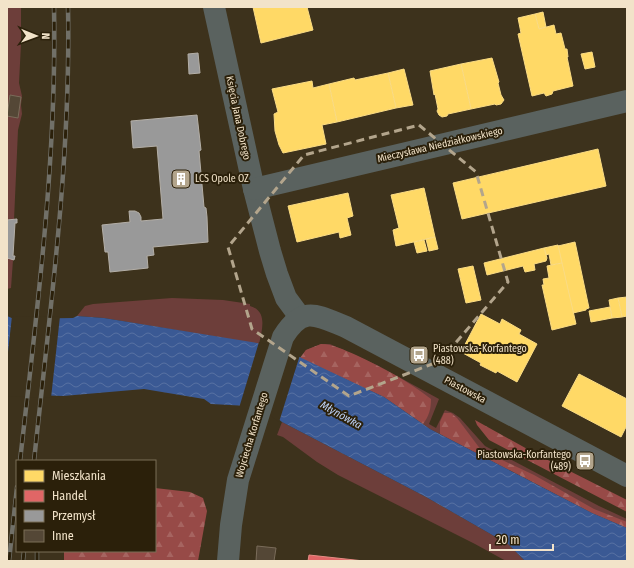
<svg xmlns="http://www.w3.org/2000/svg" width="634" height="568" font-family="'Fira Sans Condensed',sans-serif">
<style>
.green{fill:#6d3e3a}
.forest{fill:url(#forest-firs)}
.water{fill:url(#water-waves)}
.pier{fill:#3d321c}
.homes{fill:#ffd966;stroke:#fbdc84}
.shops{fill:#e06666;stroke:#e58c84}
.industry{fill:#999;stroke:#b4afa7}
.building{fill:#544736;stroke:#7a6c5a}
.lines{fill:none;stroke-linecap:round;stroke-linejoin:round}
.minor{stroke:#5a625f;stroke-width:22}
.rail-casing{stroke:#717068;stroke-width:4.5}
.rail{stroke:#2b200a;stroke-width:3;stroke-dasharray:9;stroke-linecap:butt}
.marked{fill:none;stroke:#b3a58c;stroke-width:3;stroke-dasharray:8 5;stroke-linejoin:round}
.labels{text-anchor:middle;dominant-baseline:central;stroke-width:4;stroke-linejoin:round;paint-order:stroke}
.street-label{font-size:10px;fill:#f2e3c9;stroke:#2b200a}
.poi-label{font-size:10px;fill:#f2e3c9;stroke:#2b200a;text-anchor:start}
.water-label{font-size:11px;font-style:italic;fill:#bfd4fb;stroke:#2b200a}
</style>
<defs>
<pattern id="forest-firs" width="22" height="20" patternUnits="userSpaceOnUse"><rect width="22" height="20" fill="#974a47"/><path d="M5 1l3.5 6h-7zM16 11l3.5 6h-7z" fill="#a66460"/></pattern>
<pattern id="water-waves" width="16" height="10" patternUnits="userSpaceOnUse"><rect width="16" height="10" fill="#3a5994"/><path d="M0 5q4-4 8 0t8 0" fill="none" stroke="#5771a2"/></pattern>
</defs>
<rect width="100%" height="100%" fill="#3d321c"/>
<g class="green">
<path d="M7 7H21V44L19 83 22 96 21 105 22 114 18 130 14 220H7Z"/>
<path d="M7 258H12L13 260 11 288 7 289Z"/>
<path d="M172 298 223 300 250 304V306C268 311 262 330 259 344L104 318 77 316 85 306 93 304Z"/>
<path d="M321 344H330L377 365 439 399 429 424 436 428 445 410 453 413 460 418 485 446 599 506 627 519V528L592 513 544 488 430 429 384 397 300 358 306 350Z"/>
<path d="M282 422 426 497 508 544 525 561H506L475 544 338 475 317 462 283 437 277 435Z"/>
</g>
<g class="forest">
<path d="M321 344C333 344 344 350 356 355 383 368 407 380 431 399 431 409 429 416 423 424L384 397 300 358 306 350Z"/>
<path d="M444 413H451L457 418 481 450 534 475 594 509 627 522V528L592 513 440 434V422Z"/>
<path d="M475 420 538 455 627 500V512L489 440 477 425Z"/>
<path d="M155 488 190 492 203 498 207 511 198 561H64V551H155Z"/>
</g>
<path class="water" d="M7 316 14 319 73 318 77 316 104 318 257 343 291 353 384 397 430 429 592 513 627 528V561H525L508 544 426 497 282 422 272 414 248 406 211 404 204 399 144 389 63 396 7 394Z"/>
<g class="pier">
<path d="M12 316 14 317 60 316 51 398 7 396V361Z"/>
<path d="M259 342 291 351 300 355 279 422 271 416 247 408H239Z"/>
</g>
<g class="homes">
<path d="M253 7H307L313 30 261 43Z"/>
<path d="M543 12 546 27 539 29 535 14Z"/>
<path d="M535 14 539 29 554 25 556 34 561 33 565 49H567L568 57H567L573 86 553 91 552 94 546 96 544 93 532 96 518 34 521 33 518 18Z"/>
<path d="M592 52 595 67 585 69 581 54Z"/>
<path d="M492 58 499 82 498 83 501 95 504 100 501 104 496 105 495 104 471 109 461 64Z"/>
<path d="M461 64 471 109 448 114 447 116 442 117 439 115 437 111 438 109 435 94 434 95 430 71Z"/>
<path d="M404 69 413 105 396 108 388 73Z"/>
<path d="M388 73 396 108 337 122 329 84 354 78 355 80Z"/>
<path d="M312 81 313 88 329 84 337 122 322 125 326 144 283 153 279 145 275 131 274 114 278 112 272 89Z"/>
<path d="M598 149 606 186 462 219 453 183Z"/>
<path d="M424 188 435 237 396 246 393 230 399 228 391 195Z"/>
<path d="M348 193 353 216 347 218 351 235 340 238 339 232 297 242 288 206Z"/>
<path d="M435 237 438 249 429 251 426 239Z"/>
<path d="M424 240 427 251 417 253 414 242Z"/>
<path d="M575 242 589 308 586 309V310L573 313 558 246Z"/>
<path d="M558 245 562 263 551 265 549 254 546 255 544 248Z"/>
<path d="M544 248 547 258 546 261 534 264 535 270 525 272 523 266 487 275 484 263Z"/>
<path d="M562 263 576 324 552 330 542 285H544L543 279 549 278 547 266Z"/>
<path d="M473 266 481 300 466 303 458 269Z"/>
<path d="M627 297V316L622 317 618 298Z"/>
<path d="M618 298 622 317 612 318 609 300Z"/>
<path d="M610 307 612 318 591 322 589 311Z"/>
<path d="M481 314 500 324 502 319 521 330 519 334 537 344 517 382 497 371 496 373 480 365 481 363 461 352Z"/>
<path d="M579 374 627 399V425L621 437 562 406Z"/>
</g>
<path class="shops" d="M309 555 364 561H308Z"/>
<g class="industry">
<path d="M198 53 200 73 189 74 188 54Z"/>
<path d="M197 115 201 150 199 151 204 207 206 208 207 217 208 242 153 247 154 255 147 256 148 268 110 272 108 252H105L102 225 130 222 129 211H135L139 213 141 217V221L163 219 157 146 133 148 131 121Z"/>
<path d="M7 215V220L17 219V223H15L13 256H15L14 260 7 258Z"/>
</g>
<g class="building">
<path d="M10 95 21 97 18 118 7 116Z"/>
<path d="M257 546 276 548 274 561H256Z"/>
</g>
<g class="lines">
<g class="minor">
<path d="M214 7 254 189 270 251 277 274 286 298 300 317"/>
<path d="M254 189 627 101"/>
<path d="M228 561 231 525 238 480 283 337C303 305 316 315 346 327L627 476"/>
</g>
<defs>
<g id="rail">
<path d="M20 461C37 310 57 159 54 7"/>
<path d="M34 461C50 310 71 159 68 7"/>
<path d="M37 551V561"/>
<path d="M9 561 17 487"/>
<path d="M23 561 24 551"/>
</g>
</defs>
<use href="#rail" class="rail-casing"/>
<use href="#rail" class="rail"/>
</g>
<path class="marked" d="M419 125 476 172 508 282 440 361 349 396 252 329 228 247 304 155Z"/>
<defs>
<symbol id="building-square" viewBox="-11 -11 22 22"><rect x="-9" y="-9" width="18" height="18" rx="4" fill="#b3a58c" stroke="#2b200a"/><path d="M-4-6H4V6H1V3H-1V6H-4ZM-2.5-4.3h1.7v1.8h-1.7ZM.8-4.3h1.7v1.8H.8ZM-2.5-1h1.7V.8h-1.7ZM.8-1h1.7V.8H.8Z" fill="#fff"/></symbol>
<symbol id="bus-square" viewBox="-11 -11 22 22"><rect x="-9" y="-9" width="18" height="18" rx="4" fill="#b3a58c" stroke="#2b200a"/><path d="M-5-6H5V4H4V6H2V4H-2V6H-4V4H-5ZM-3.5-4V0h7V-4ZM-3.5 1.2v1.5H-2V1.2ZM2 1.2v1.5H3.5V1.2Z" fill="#fff"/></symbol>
</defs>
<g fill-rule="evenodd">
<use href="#building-square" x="170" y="168" width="22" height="22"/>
<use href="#bus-square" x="408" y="344" width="22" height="22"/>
<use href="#bus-square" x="574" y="450" width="22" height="22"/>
</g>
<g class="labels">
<g class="street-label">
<text transform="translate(238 118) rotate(78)">Księcia Jana Dobrego</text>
<text transform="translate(440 145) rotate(-13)">Mieczysława Niedziałkowskiego</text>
<text transform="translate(465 390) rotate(28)">Piastowska</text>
<text transform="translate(252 435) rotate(-73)">Wojciecha Korfantego</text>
</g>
<g class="poi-label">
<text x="195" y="179">LCS Opole OZ</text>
<text x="433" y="349">Piastowska-Korfantego<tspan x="433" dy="12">(488)</tspan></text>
<text x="571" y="455" text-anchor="end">Piastowska-Korfantego<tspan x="571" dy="12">(489)</tspan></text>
</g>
<g class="water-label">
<text transform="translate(341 415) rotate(29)">Młynówka</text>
</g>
</g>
<rect width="634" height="568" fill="none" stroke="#f2e3c9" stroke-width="16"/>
<rect x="16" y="460" width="140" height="92" fill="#2b200a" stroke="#7b6e56"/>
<rect x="24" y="470" width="20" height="12" fill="#ffd966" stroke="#7b6e56"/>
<text x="52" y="480" font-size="12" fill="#f2e3c9">Mieszkania</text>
<rect x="24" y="490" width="20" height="12" fill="#e06666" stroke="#7b6e56"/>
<text x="52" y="500" font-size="12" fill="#f2e3c9">Handel</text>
<rect x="24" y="510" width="20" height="12" fill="#999999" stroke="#7b6e56"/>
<text x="52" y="520" font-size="12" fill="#f2e3c9">Przemysł</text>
<rect x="24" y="530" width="20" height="12" fill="#544736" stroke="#7b6e56"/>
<text x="52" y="540" font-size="12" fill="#f2e3c9">Inne</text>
<g transform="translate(36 36) rotate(91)" stroke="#2b200a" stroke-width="3" paint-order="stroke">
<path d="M0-3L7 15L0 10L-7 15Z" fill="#f2e3c9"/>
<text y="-6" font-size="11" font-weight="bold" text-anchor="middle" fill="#f2e3c9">N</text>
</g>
<path d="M490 544v6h63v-6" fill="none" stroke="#f2e3c9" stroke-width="2"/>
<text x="496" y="544" font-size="12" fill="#f2e3c9" stroke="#2b200a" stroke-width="3" paint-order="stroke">20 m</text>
</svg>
